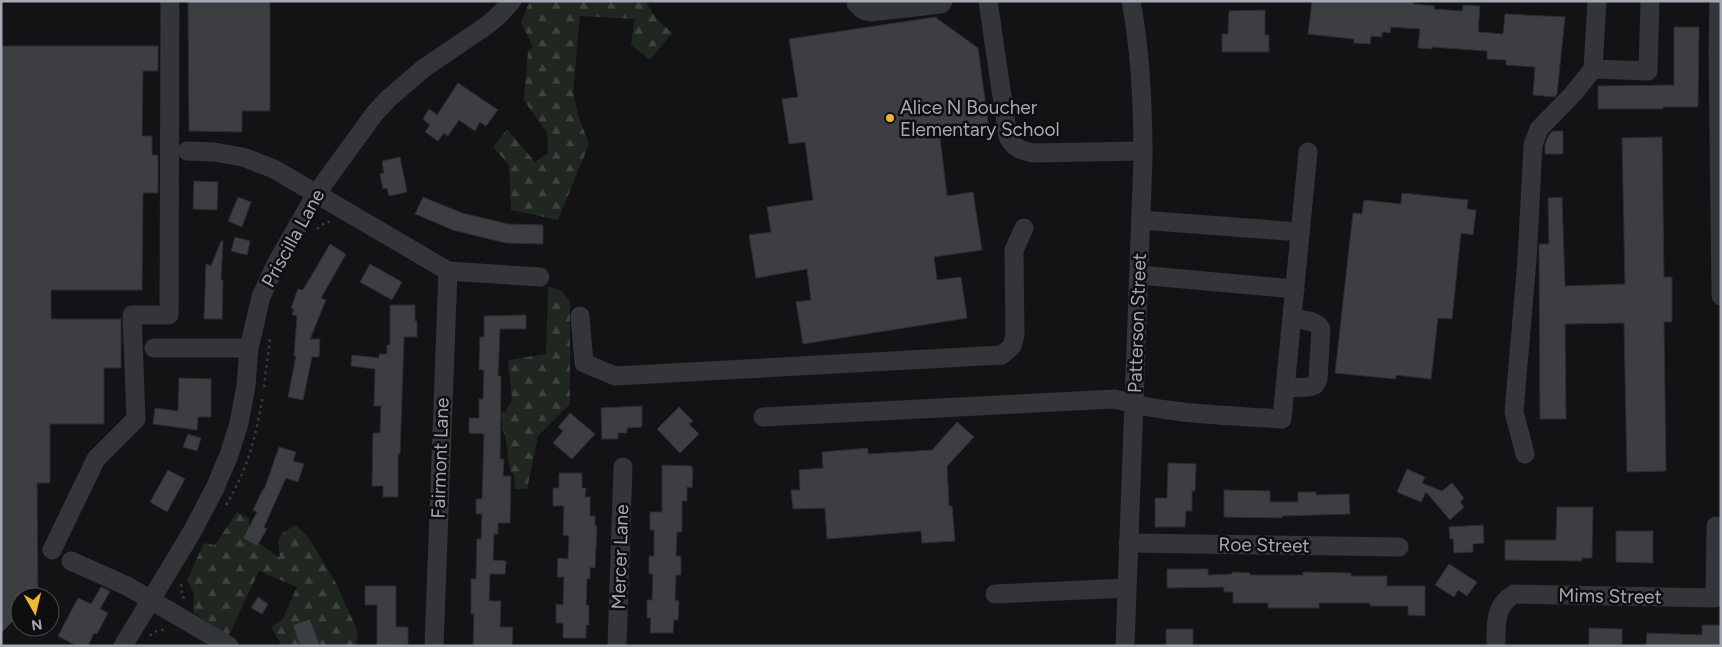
<svg xmlns="http://www.w3.org/2000/svg" width="1722" height="647" font-family="Figtree,sans-serif">
<style>
.forest{fill:url(#forest-firs)}
.building{fill:#3d3e42;stroke:#2d2d30}
.lines{fill:none;stroke-linecap:round;stroke-linejoin:round}
.path{stroke:#3a3b40;stroke-width:2.5;stroke-dasharray:2.5 4;stroke-linecap:butt}
.minor{stroke:#343539;stroke-width:19}
.poi-dot{fill:#edb933;stroke:#0e0e0f;stroke-width:2}
.labels{text-anchor:middle;dominant-baseline:central;stroke-width:5;stroke-linejoin:round;paint-order:stroke}
.poi-label{font-size:19px;fill:#a5a9b5;stroke:#0e0e0f;text-anchor:start}
.street-label{font-size:19px;fill:#a5a9b5;stroke:#0e0e0f}
</style>
<defs>
<pattern id="forest-firs" width="22" height="20" patternUnits="userSpaceOnUse" patternTransform="scale(1.25)"><rect width="22" height="20" fill="#1f2720"/><path d="M5 1l3.5 6h-7zM16 11l3.5 6h-7z" fill="#3d443e"/></pattern>
</defs>
<rect width="100%" height="100%" fill="#131315"/>
<g class="forest">
<path d="M530 1H645L657 19 672 33 650 60 631 45 635 19 580 16 573 92 579 118 589 144 558 220 511 210 509 165 493 147 507 129 535 162 548 153 547 133 524 100 528 51 533 47 521 22Z"/>
<path d="M548 286 562 291 570 302V404L538 436 527 489H515L514 474 510 471C508 461 507 435 502 428V418L493 417 492 413 505 412 512 400 508 360 546 354Z"/>
<path d="M237 512 249 518V536L278 557 280 556C277 535 278 535 296 525L309 538 335 581 358 632 356 646H320L310 618 293 625 300 646H282L271 627 283 619 297 587 259 571 228 637 193 612 194 593 187 580 204 543 215 545Z"/>
</g>
<g class="building">
<path d="M188 1H270V111H242V132L189 131Z"/>
<path d="M1312 1H1413V4L1435 6 1434 9 1462 11 1463 5 1480 6 1478 32 1503 34 1505 14 1565 17 1557 94 1555 97 1533 95 1535 67 1506 65V60L1487 59V51L1432 47V49L1418 48 1420 29 1391 27 1390 33 1382 32V37L1371 36 1370 44 1354 43V39L1308 34Z"/>
<path d="M1265 10V35H1269V52H1222V34H1228L1229 11Z"/>
<path d="M935 17 978 48 989 129 940 137 947 196 973 192 982 250 934 257 937 280 961 277 967 318 803 344 796 302 811 300 807 269 756 278 749 235 771 232 767 207 813 200 805 142 789 144 782 99 798 97 789 39Z"/>
<path d="M1674 27H1699L1698 107H1663V109H1598V86L1674 85Z"/>
<path d="M1 46H158V71H143L142 136H152V155H158V193H143L142 290H51V319H121V368H104V424H50V483H37L38 597H20V614L1 633Z"/>
<path d="M458 83 498 110 486 126 480 122 475 131 459 120 448 136 444 133 438 141 425 132 430 125 423 119 429 109 437 115Z"/>
<path d="M1553 131H1563V154H1545V144L1549 135Z"/>
<path d="M1662 137 1664 277H1672V322H1664L1666 471 1627 472 1624 323 1565 324 1566 419H1540L1539 244H1549L1548 198 1562 197 1565 286 1625 284 1622 138Z"/>
<path d="M400 157 407 192 389 196 387 188 383 189 380 174 384 173 382 161Z"/>
<path d="M194 181 218 182 217 210 193 209Z"/>
<path d="M1402 193 1468 200 1467 209 1476 210 1473 235 1461 233 1452 319 1438 318 1431 379 1396 375V379L1335 373 1353 213 1362 214 1364 200 1401 204Z"/>
<path d="M238 197 251 202 242 227 228 221Z"/>
<path d="M423 197 462 213 508 224 543 225V244L506 243 453 230 415 214Z"/>
<path d="M235 237 250 241 247 255 231 251Z"/>
<path d="M221 241H223L221 280H223L222 319H204L206 264 211 266Z"/>
<path d="M330 244 346 254 321 298 326 300 310 339H320L319 357H312L303 400 288 397 296 356H294L297 316 292 314 294 309 291 308 298 289 303 290Z"/>
<path d="M370 264 402 282 392 300 360 282Z"/>
<path d="M390 305H415V321H417V337H404L400 454H398V497H383V486H372L373 433H380L381 406H374L375 369 351 366 352 355 379 358V354H387V345H390Z"/>
<path d="M526 315V329H500L498 376H501L500 459H504L503 476H511L510 523H498V534H494L493 560 506 561 505 574H490L489 601H501L500 627H513L512 646H473L474 614H471V579H476L477 539H481L482 514H476V499H482L484 434 469 433V418H479V399H483L484 370H479L480 337H484V316Z"/>
<path d="M179 378 211 379V417H198L197 430 153 424 155 408 178 411Z"/>
<path d="M642 406V427L627 428V433H618V439H602L601 408Z"/>
<path d="M679 407 693 421 689 424 699 434 680 453 657 429Z"/>
<path d="M570 413 595 434 572 459 553 443 563 431 558 427Z"/>
<path d="M957 422 974 437 947 466 949 506H952L955 541 922 543 921 531 827 539 825 508 793 509 791 490H800L799 470 823 468 822 452 868 448V454L932 450Z"/>
<path d="M188 434 201 438 197 451 183 447Z"/>
<path d="M279 447 296 452 293 461 304 464 298 482 286 478 264 527 267 529 257 546 243 538 257 512 253 510 263 489 264 490Z"/>
<path d="M1168 463 1196 464 1195 491H1192V511H1186L1185 527H1155V498H1167Z"/>
<path d="M662 465 692 466V469H693L692 488 687 487V501H682V532H677L676 556H681V575H676L675 600 679 601 678 620H674L673 633H650L651 618H647V600H652L653 574H649V556H654V530H650V512H662Z"/>
<path d="M1407 469 1425 477 1422 483 1442 491 1452 483 1464 498 1460 502 1464 507 1450 520 1426 492 1421 502 1397 492Z"/>
<path d="M168 470 185 479 167 512 150 502Z"/>
<path d="M559 473H582V488H586L585 497H590V516H595V526H597L595 568 590 567V579H587L586 605H589V625H586V638H563V623H556V604L563 605 564 577H557L558 558 568 559 569 536 563 535 564 506H553V488H559Z"/>
<path d="M1224 490 1270 491V502H1298V492H1316V495L1349 494 1350 514 1282 516V518L1224 517Z"/>
<path d="M1557 507H1593L1592 558H1582V561L1505 560V540H1556Z"/>
<path d="M1483 525 1484 543 1473 544V552L1454 553 1453 539H1450L1449 527Z"/>
<path d="M1616 531H1653V563L1616 562Z"/>
<path d="M1449 564 1477 582 1467 596 1458 590 1454 597 1435 585Z"/>
<path d="M1167 569H1208V575L1232 574V572L1250 573V575H1303V572L1351 573V576H1387V586H1425V616L1408 615V606H1370V603H1319V608H1268V603H1233V592H1224V587L1167 588Z"/>
<path d="M365 586H396V627H408V644L377 646V605H365Z"/>
<path d="M101 587 110 591 100 609 108 613 97 634 94 633 88 646H77L58 636 78 598 91 604Z"/>
<path d="M258 597 268 604 262 614 251 608Z"/>
<path d="M310 619 320 646H300L293 625Z"/>
<path d="M1702 625H1721V646H1646L1647 633 1702 635Z"/>
<path d="M1589 628 1622 629V646H1589Z"/>
<rect x="1166" y="629" width="27" height="17"/>
</g>
<g class="lines">
<g class="path">
<path d="M317 229 326 222H332"/>
<path d="M264 387 270 338"/>
<path d="M226 505C248 469 256 436 263 395"/>
<path d="M181 584 182 596 185 599"/>
<path d="M150 636C154 631 161 629 167 630"/>
</g>
<g class="minor">
<path d="M856 1V3L863 10 871 12 941 4 943 1"/>
<path d="M988 1 1008 137C1015 149 1020 150 1033 153L1143 151"/>
<path d="M1597 1 1593 69 1648 71 1650 1"/>
<path d="M1719 1 1718 50 1721 296"/>
<path d="M187 151 214 152 243 157 274 169 448 271 540 277"/>
<path d="M1141 220 1300 232"/>
<path d="M1139 275 1295 289"/>
<path d="M580 316 584 363 615 376 1002 355 1012 346 1015 335 1014 250 1024 228"/>
<path d="M154 348H249"/>
<path d="M1285 388 1309 387 1315 385 1318 379 1321 329C1316 320 1302 320 1292 318"/>
<path d="M763 417 1115 399C1169 415 1226 415 1282 419L1308 152"/>
<path d="M1525 454 1514 412 1527 260 1533 145 1539 129 1573 94 1593 69"/>
<path d="M1128 543 1399 547"/>
<path d="M52 550 96 459 136 419 132 315H169L170 1"/>
<path d="M71 561 127 586 229 646"/>
<path d="M995 594 1127 588"/>
<path d="M123 646 192 532 215 488 229 455 239 423 246 386 249 348 261 297 276 264 316 194 375 113 388 99 424 68 486 26 497 17 512 1"/>
<path d="M434 646 448 271"/>
<path d="M617 646 623 467"/>
<path d="M1125 646 1143 157C1143 104 1141 53 1131 1"/>
<path d="M1496 646C1496 625 1494 606 1514 594L1715 598 1716 526"/>
</g>
</g>
<circle class="poi-dot" cx="890" cy="118" r="5"/>
<g class="labels">
<g class="poi-label">
<text x="900" y="107">Alice N Boucher<tspan x="900" dy="22">Elementary School</tspan></text>
</g>
<g class="street-label">
<text transform="translate(293 238) rotate(-61)">Priscilla Lane</text>
<text transform="translate(1137 323) rotate(-88)">Patterson Street</text>
<text transform="translate(440 458) rotate(-88)">Fairmont Lane</text>
<text transform="translate(1264 545) rotate(1)">Roe Street</text>
<text transform="translate(620 557) rotate(-88)">Mercer Lane</text>
<text transform="translate(1610 596) rotate(1)">Mims Street</text>
</g>
</g>
<rect width="1722" height="647" fill="none" stroke="#a5a9b5" stroke-width="5"/>
<g transform="translate(35 612) rotate(172)"><circle r="24" fill="#0e0e0f" stroke="#4a4c51"/>
<path d="M0-4L9 19L0 12L-9 19Z" fill="#edb933"/>
<text y="-8" font-size="14" font-weight="bold" text-anchor="middle" fill="#a5a9b5">N</text>
</g>
</svg>
